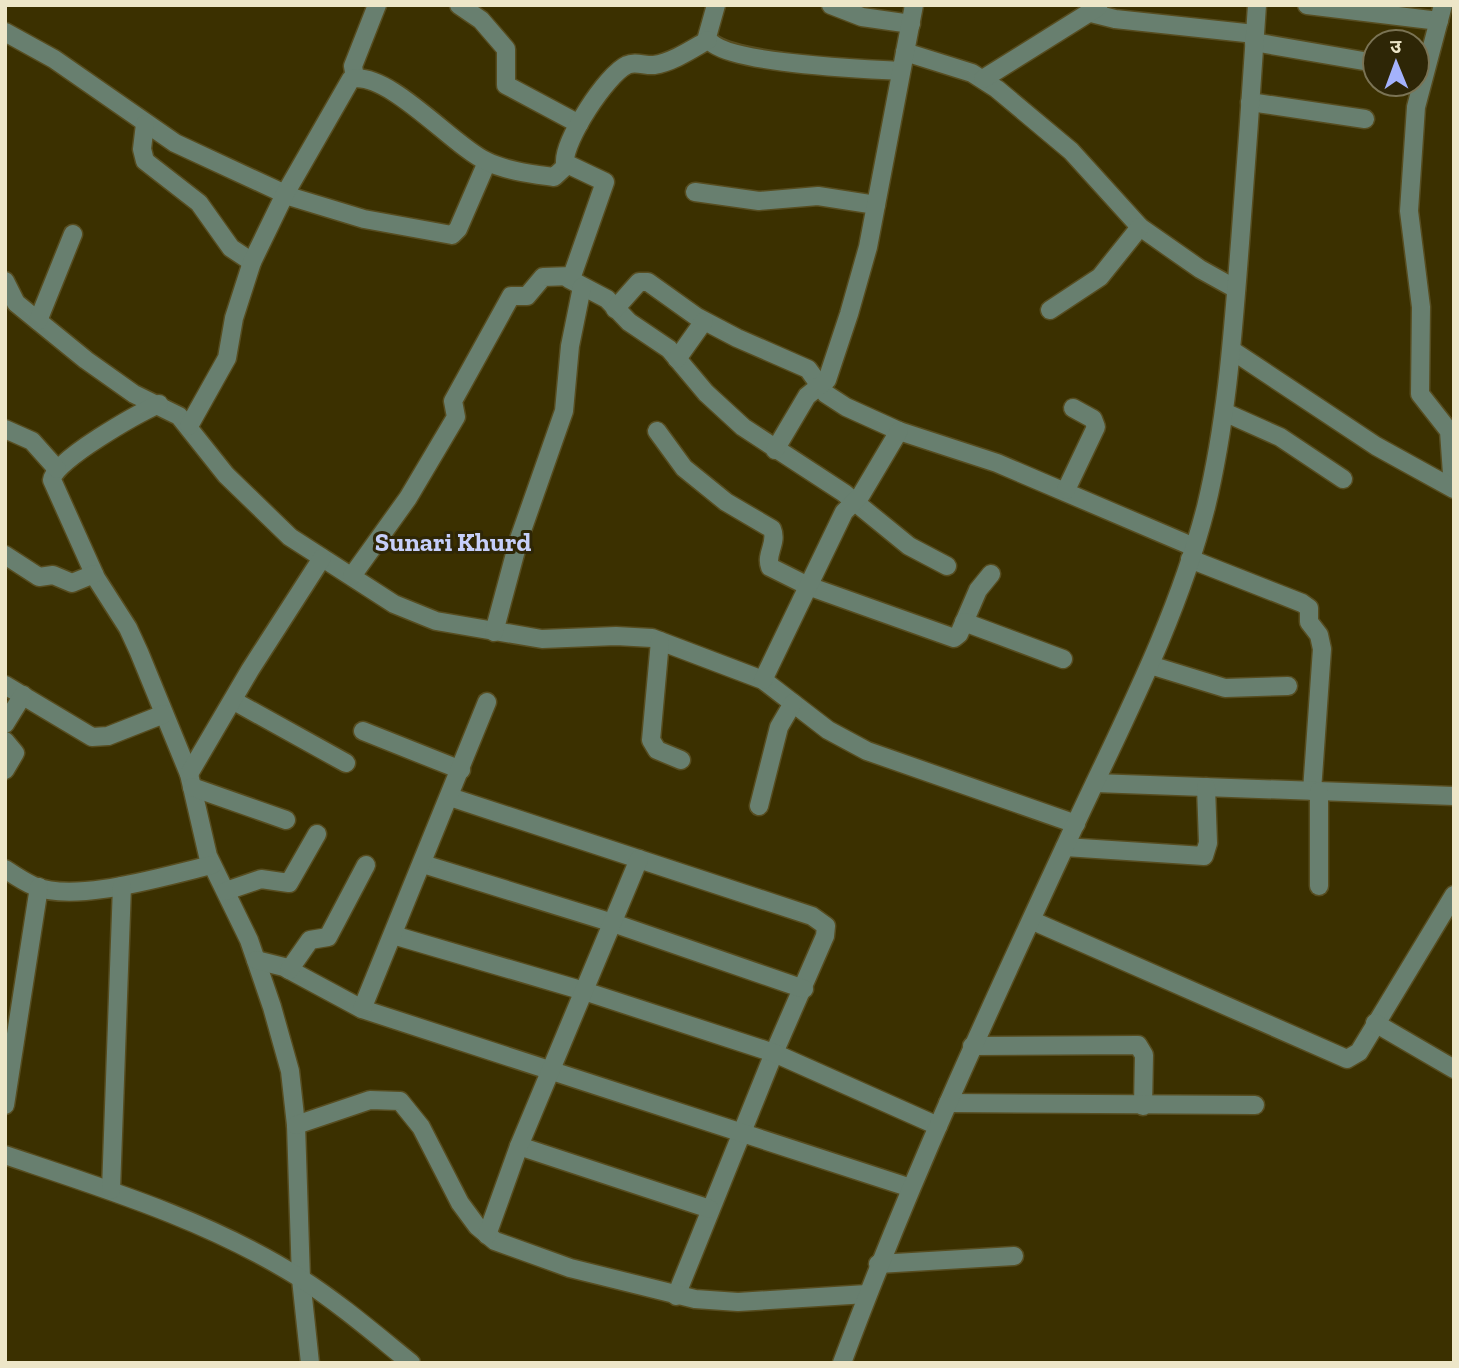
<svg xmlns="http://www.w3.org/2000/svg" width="1459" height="1368" font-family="'Zilla Slab','Noto Sans Devanagari',serif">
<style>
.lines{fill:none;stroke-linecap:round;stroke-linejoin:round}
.minor-casing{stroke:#574d20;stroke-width:21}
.minor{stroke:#687f6f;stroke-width:18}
.labels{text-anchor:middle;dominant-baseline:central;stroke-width:6;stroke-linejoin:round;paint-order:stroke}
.quarter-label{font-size:26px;font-weight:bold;fill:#c6cffa;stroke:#2e2606}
</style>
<rect width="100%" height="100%" fill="#3b3000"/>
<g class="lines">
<defs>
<g id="minor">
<path d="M459 5 481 20 506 49V85L579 124"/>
<path d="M716 5 707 37C718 64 869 69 901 71"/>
<path d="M831 5 862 17 911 24"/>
<path d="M1307 5 1439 21"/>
<path d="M1443 5 1416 107 1409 211 1421 307 1420 394 1449 431 1453 488"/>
<path d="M1091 13 1115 19 1255 34"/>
<path d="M5 32 54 59 175 143 285 194"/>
<path d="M1254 42 1375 63"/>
<path d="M905 52 972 73 997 89 1071 151 1140 227 1200 269 1236 289"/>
<path d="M355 78 353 66 377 5"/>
<path d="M983 79 1098 7"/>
<path d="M1250 102 1365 119"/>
<path d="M145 124 142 149 145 161 199 203 231 248 252 262"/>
<path d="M695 192 759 201 818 196 876 205"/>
<path d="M285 195 364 219 452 235 458 229 487 162"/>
<path d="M569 279 607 299 629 322 669 349 706 393 743 427 844 493 909 546 947 566"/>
<path d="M5 281 16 303 86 360 134 394 179 416 226 475 290 537 394 604 436 621 542 639 616 636 652 638 763 680 828 730 867 751 1076 824"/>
<path d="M615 309 639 282H648L697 317 737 338 808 369 826 394 846 407 899 431 997 463 1194 547"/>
<path d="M1050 310 1100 277 1140 227"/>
<path d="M38 321 73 234"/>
<path d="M1233 351 1376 446 1454 489"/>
<path d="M677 359 704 321"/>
<path d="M159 404C139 413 54 460 52 480L96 578 128 628 139 652 189 774 208 856 249 940 272 1007 290 1071 296 1125 301 1279 310 1363"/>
<path d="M1224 412 1280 437 1343 479"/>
<path d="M189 426 227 358 234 318 252 262 285 194 351 79C388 70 453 146 486 161 506 171 533 174 554 177L567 165"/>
<path d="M5 429 32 441 57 469"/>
<path d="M657 431 684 468 726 502 772 529C778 543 765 554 770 567L808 586 954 638 959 634 978 590 991 574"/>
<path d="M775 450 807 396 827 380 849 314 868 247 914 5"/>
<path d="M1066 490 1096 427 1093 419 1073 408"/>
<path d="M5 555 39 577 53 575 72 583 94 574"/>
<path d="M1190 559 1302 603 1309 608V622L1319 635 1322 649 1312 791"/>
<path d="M352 576 408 498 456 417 453 401 511 296H527L543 277 572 276 605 182 565 163C563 141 607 74 627 65 635 61 646 66 654 65 673 62 692 49 708 40"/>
<path d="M964 622 1063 659"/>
<path d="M494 632 519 539 564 411 570 346 582 287"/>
<path d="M660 641 651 740 657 750 681 760"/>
<path d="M1150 665 1225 688 1288 686"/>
<path d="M763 680 844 512 861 495 899 431"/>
<path d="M5 685 92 737 108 736 164 714"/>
<path d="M234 701 346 763"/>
<path d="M5 724 23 695"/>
<path d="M363 731 461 770"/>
<path d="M5 741 15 753 5 770"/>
<path d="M189 774 250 670 322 558"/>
<path d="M1095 783 1454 796"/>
<path d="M192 787 286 820"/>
<path d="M1319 791V886"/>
<path d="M450 797 812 916 826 926 825 936 774 1053 676 1296"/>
<path d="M759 806 779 727 793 703"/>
<path d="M1065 847 1204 856 1208 843 1206 787"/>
<path d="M423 864 613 923 804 989"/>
<path d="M5 869C14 875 24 882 34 886 76 904 167 875 212 865"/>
<path d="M226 891 261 879 289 883 317 834"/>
<path d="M1033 921 1347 1059 1359 1052 1454 895"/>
<path d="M393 935 584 991 774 1053 938 1126"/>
<path d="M256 960 284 967 362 1009 911 1188"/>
<path d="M289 970 310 940 328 937 366 865"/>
<path d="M362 1009 487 702"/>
<path d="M1375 1023 1454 1069"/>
<path d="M972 1046 1138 1045 1144 1055 1143 1106"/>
<path d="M948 1103 1255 1105"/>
<path d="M5 1105 39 887"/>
<path d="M296 1125 370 1100 400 1101 421 1127 460 1203 477 1226 495 1241 570 1268 695 1299 738 1302 867 1294"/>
<path d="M519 1146 710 1209"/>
<path d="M5 1155C106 1189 210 1221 300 1278 339 1303 375 1334 411 1363"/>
<path d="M111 1190 122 886"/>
<path d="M487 1235 519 1146 639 859"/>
<path d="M878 1264 1014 1256"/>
<path d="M842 1363C908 1185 988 1012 1068 840 1118 731 1176 624 1206 507 1227 420 1233 332 1240 243 1246 164 1252 84 1257 5"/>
</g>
</defs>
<use href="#minor" class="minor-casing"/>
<use href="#minor" class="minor"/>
</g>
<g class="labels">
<g class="quarter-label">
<text x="453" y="542">Sunari Khurd</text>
</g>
</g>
<rect width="1459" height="1368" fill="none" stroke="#ede6c8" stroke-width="14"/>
<g transform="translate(1396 63) rotate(359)"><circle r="33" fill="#2e2606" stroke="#7a7354" stroke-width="2"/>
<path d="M0-5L12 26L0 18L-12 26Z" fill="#a4b2fc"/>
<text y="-10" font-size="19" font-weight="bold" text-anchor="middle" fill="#ede6c8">उ</text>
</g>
</svg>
